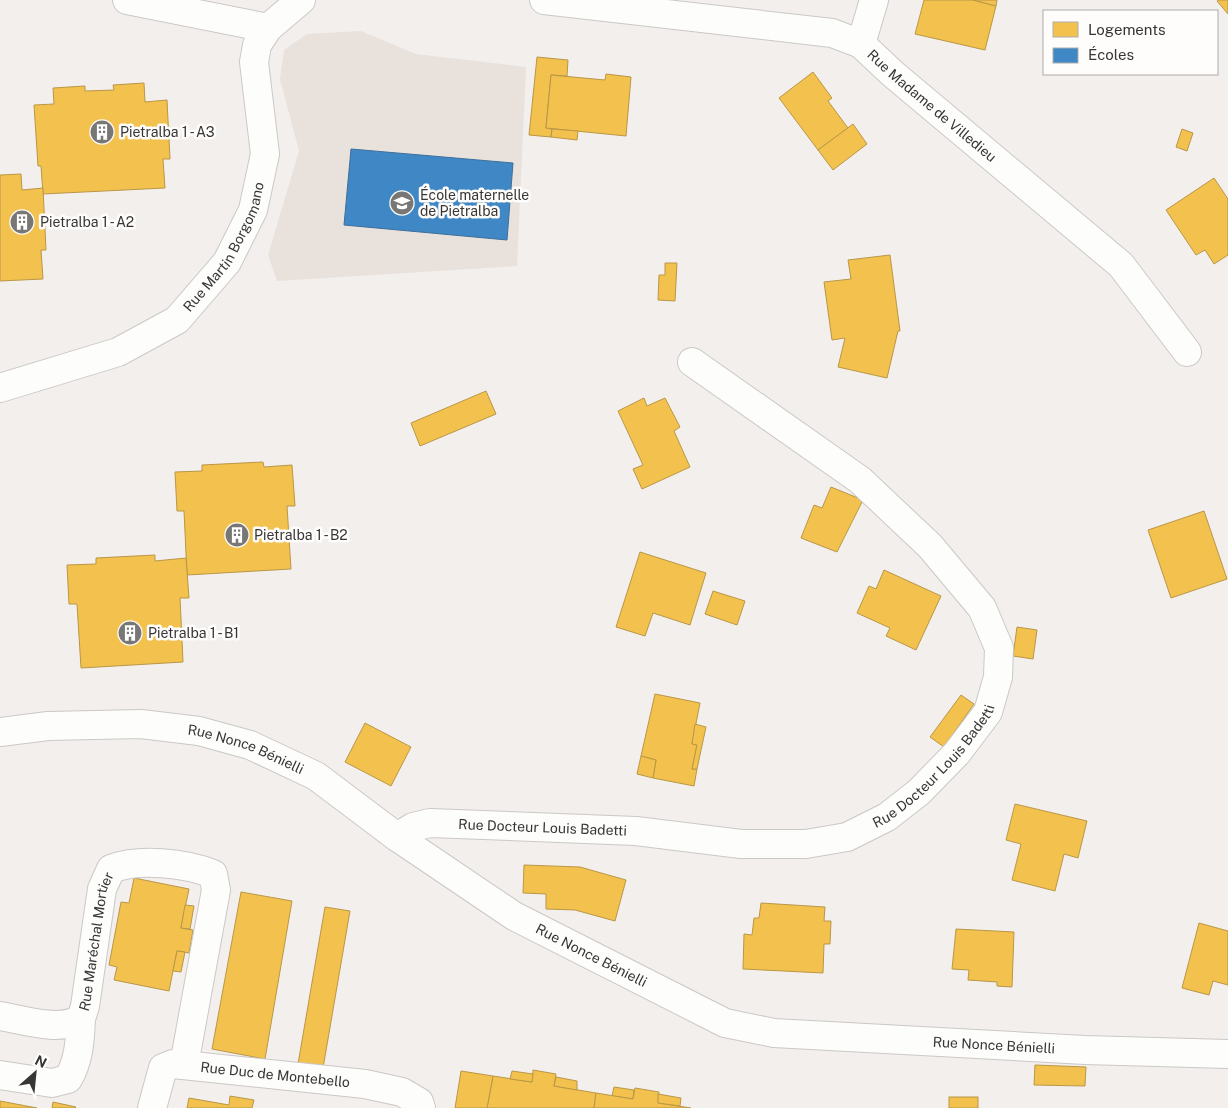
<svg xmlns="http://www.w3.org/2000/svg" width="1228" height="1108" font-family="'Public Sans',sans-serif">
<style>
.built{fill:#e9e1dc}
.homes{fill:#f2c14e;stroke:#ba9746}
.schools{fill:#3f88c5;stroke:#3d6f9a}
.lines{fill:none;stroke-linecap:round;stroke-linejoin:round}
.minor-casing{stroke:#cbc8c7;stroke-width:30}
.minor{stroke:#fdfdfc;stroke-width:28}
.labels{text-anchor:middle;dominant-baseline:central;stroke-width:5;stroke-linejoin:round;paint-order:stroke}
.street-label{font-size:14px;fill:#373635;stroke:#fefdfc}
.poi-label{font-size:14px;fill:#373635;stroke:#fefdfc;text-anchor:start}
</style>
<rect width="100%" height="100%" fill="#f2efed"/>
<path class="built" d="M361 31 416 54 526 67 517 266 277 281 268 255 299 151 280 79 284 50 307 34Z"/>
<g class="homes">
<path d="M924 0H973L996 6 985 50 915 34Z"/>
<path d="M973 0H997L996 6Z"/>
<path d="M1219 0H1228V14L1217 1Z"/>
<path d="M537 57 568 60 567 76 551 75 546 128 552 129 551 137 529 135Z"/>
<path d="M813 72 832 98 828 101 848 128 818 150 779 98Z"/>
<path d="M606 74 631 77 626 136 546 128 551 75 605 80Z"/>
<path d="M144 83 145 102 167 100 170 159H163L165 188 43 194 41 166H38L34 105 54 104 53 88 85 86V91L114 90 113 85Z"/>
<path d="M853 124 867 144 833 170 818 150Z"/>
<path d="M552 129 578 131 577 140 551 137Z"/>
<path d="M1182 129 1193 133 1187 151 1176 147Z"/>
<path d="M21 174 22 190 43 188 46 250H41L43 279 0 281V175Z"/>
<path d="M1214 178 1228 199V255L1214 264 1205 250 1196 255 1166 210Z"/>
<path d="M890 255 900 331H898L887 378 838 367 845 338 832 340 824 282 851 279 848 260Z"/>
<path d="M665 263H677L675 301 658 300 659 275H665Z"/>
<path d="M486 391 496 414 420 446 411 423Z"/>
<path d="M644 398 647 406 665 398 680 427 674 431 690 467 642 489 633 469 643 465 618 411Z"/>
<path d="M263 462 264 467 292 465 295 506H287L291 569 187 575 184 511H177L175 472 202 471V465Z"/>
<path d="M831 487 863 500 837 552 801 538 814 505 822 508Z"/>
<path d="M1204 511 1227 579 1171 598 1148 530Z"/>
<path d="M640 552 706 573 690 625 653 613 645 636 616 627Z"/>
<path d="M155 555V561L186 558 189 598H180L183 662 81 668 77 604H69L67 565 96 564V558Z"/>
<path d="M884 570 941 596 916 650 886 636 890 628 857 613 869 586 876 589Z"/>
<path d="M713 591 745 601 737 625 705 614Z"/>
<path d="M1017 627 1037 630 1033 659 1013 656Z"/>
<path d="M655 694 700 703 692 744 697 745 692 769H697L694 786 653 778 656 760 641 756Z"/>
<path d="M961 695 974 704 944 747 930 737Z"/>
<path d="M365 723 411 747 391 786 345 762Z"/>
<path d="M695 724 706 727 697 769H692L697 745 692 744Z"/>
<path d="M641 756 656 760 653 778 637 774Z"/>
<path d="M1015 804 1087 821 1078 858 1064 854 1055 891 1012 880 1021 844 1006 840Z"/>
<path d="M524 865 580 867 626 880 615 921 575 910 546 909V894L523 893Z"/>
<path d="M134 878 189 889 181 928 193 930 189 953 177 951 169 991 114 980 117 967 109 965 121 902 129 903Z"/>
<path d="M241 892 292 901 265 1059 212 1049Z"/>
<path d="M761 903 825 907 824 921H831L830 944H824L823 973 743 969 744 934 752 935 754 918H759Z"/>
<path d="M185 905 194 906 190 929 181 928Z"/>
<path d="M325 907 350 911 323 1068 298 1064Z"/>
<path d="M1199 923 1228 931V985L1213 981 1209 995 1182 988Z"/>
<path d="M956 929 1014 932 1012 987 997 986V982L968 980 969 970 952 969Z"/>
<path d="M177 951 185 952 181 972 173 971Z"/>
<path d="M1035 1065 1086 1067 1085 1086 1034 1085Z"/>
<path d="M533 1070 556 1074 554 1086 596 1093 594 1108H487L493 1076 532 1082Z"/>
<path d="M461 1071 493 1076 487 1108H455Z"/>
<path d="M512 1071 533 1074 532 1082 510 1079Z"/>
<path d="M556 1077 577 1081V1090L554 1086Z"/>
<path d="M614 1087 634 1090 633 1099 612 1096Z"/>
<path d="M635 1088 659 1092 658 1103 691 1108H594L596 1093 633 1099Z"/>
<path d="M658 1094 681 1098 680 1106 658 1103Z"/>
<path d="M230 1096 254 1100 252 1108H187L189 1098 229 1105Z"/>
<rect x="949" y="1097" width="29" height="11"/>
<path d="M0 1101 37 1108H0Z"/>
<path d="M53 1102 76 1107 75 1108H52Z"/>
</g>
<path class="schools" d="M351 149 513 163 507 240 344 225Z"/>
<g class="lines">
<defs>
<g id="minor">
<path d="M127 0 268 28"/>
<path id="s1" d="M544 0 832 33 861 44 893 74 1121 265 1187 352"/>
<path d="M861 44 874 0"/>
<path id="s2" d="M0 388 118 352 177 320 227 262 253 210 265 154 254 62 257 45 268 28 301 0"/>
<path id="s3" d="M0 732 48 726 141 724 199 731 250 745 316 776 397 837 514 916 725 1023 774 1033 1085 1050 1228 1054"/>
<path id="s4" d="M397 837 413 827 430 823 636 831 741 844H806L847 837 887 817 919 792 957 753 988 712 998 677 999 648 982 608 930 546 860 480 692 362"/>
<path id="s5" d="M0 1016C24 1020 59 1032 81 1019L85 1006 102 889 111 869C139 858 185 863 213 874L216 890 184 1065"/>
<path d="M0 1075 52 1083 68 1079C79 1061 80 1040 81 1019"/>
<path id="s6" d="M152 1108 163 1068 173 1064 365 1084 402 1092 419 1102 421 1108"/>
</g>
</defs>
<use href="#minor" class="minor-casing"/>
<use href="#minor" class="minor"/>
</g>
<defs>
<symbol id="building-disc" viewBox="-11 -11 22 22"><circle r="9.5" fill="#787775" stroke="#fefdfc"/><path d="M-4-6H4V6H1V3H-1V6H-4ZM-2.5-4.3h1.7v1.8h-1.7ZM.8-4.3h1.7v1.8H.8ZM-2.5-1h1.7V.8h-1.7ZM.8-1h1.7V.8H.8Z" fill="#fff"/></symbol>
<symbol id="school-disc" viewBox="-11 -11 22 22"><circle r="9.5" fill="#787775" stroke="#fefdfc"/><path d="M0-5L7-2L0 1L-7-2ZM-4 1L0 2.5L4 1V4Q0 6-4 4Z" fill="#fff"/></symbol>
</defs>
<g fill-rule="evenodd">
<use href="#building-disc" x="88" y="118" width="28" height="28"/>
<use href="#school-disc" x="388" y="189" width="28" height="28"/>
<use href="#building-disc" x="8" y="208" width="28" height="28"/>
<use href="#building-disc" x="223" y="521" width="28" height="28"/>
<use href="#building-disc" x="116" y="619" width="28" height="28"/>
</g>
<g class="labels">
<g class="street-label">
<text stroke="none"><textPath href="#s1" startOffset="415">Rue Madame de Villedieu</textPath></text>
<text stroke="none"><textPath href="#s2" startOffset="279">Rue Martin Borgomano</textPath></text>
<text stroke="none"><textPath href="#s3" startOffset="250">Rue Nonce Bénielli</textPath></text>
<text stroke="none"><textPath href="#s4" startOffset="569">Rue Docteur Louis Badetti</textPath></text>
<text stroke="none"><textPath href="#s4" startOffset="149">Rue Docteur Louis Badetti</textPath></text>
<text stroke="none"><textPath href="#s5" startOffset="162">Rue Maréchal Mortier</textPath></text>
<text stroke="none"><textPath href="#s3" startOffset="655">Rue Nonce Bénielli</textPath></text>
<text stroke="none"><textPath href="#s3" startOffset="1075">Rue Nonce Bénielli</textPath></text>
<text stroke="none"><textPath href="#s6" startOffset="155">Rue Duc de Montebello</textPath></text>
</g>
<g class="poi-label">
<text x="120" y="132">Pietralba 1 - A3</text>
<text x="420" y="195">École maternelle<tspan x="420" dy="16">de Pietralba</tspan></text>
<text x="40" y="222">Pietralba 1 - A2</text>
<text x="254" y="535">Pietralba 1 - B2</text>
<text x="148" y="633">Pietralba 1 - B1</text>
</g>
</g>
<rect x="1043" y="10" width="175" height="65" fill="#fefdfc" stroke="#aeadac"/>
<rect x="1053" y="22" width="25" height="15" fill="#f2c14e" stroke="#aeadac"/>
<text x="1088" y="35" font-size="15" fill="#373635">Logements</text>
<rect x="1053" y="48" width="25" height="15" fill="#3f88c5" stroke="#aeadac"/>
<text x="1088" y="60" font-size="15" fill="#373635">Écoles</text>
<g transform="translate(35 1073) rotate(27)" stroke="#fefdfc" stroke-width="4" paint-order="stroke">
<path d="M0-4L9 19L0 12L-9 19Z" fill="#373635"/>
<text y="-8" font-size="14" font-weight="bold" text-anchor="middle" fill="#373635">N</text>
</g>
</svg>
